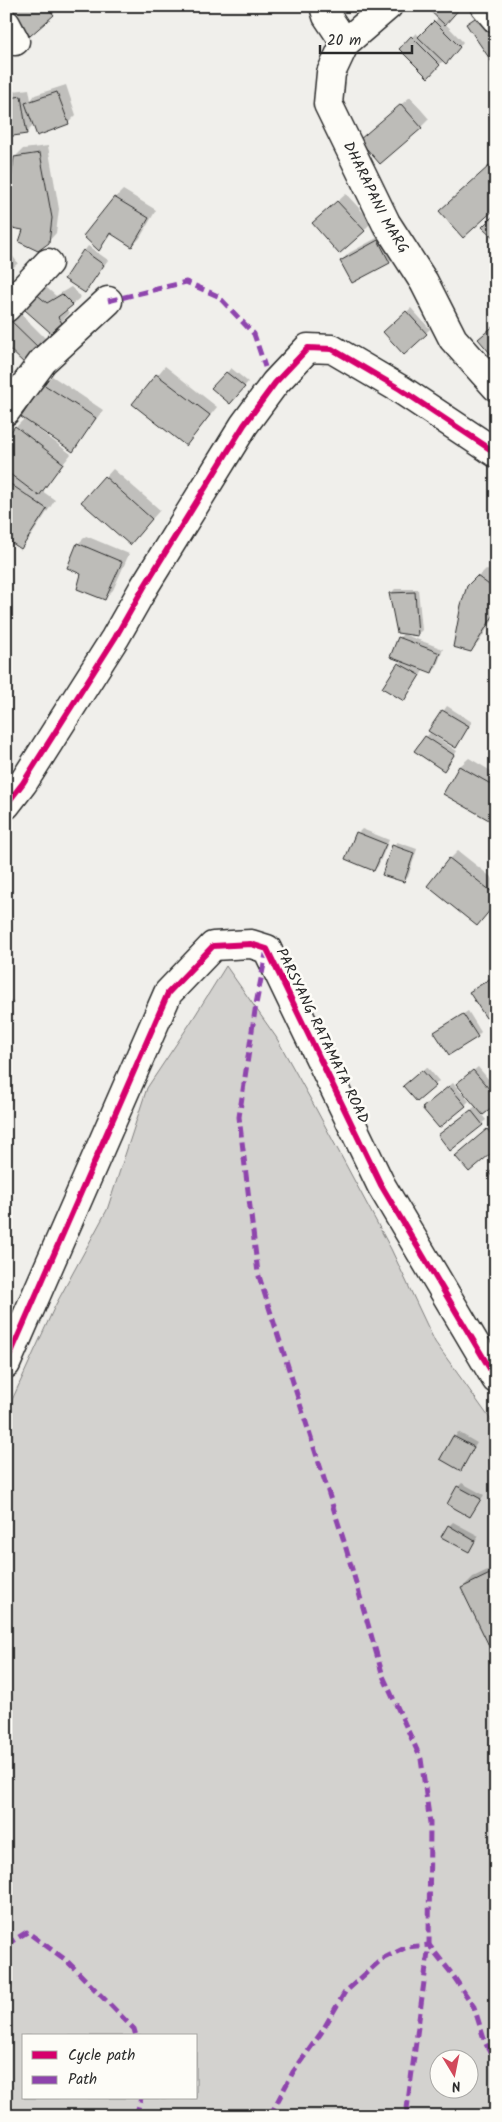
<svg xmlns="http://www.w3.org/2000/svg" width="502" height="2122" font-family="Kalam,sans-serif">
<style>
.green{fill:#d3d2cf;stroke:#7f7e7d;fill-rule:evenodd}
.shadow{fill:#0003}
.building{fill:#bdbcb8;stroke:#2b2b2b}
.lines{fill:none;stroke-linecap:round;stroke-linejoin:round}
.street-casing{stroke:#2b2b2b;stroke-width:31}
.secondary-casing{stroke:#2b2b2b;stroke-width:31}
.street{stroke:#fdfcf7;stroke-width:28}
.secondary{stroke:#fdfcf7;stroke-width:28}
.quiet{stroke:#8e44ad;stroke-width:5;stroke-dasharray:10 5;stroke-linecap:butt}
.cycleway-casing{stroke:#fdfcf7;stroke-width:9}
.cycleway{stroke:#d6006c;stroke-width:6}
.labels{text-anchor:middle;dominant-baseline:central;stroke-width:5;stroke-linejoin:round;paint-order:stroke}
.street-label{font-size:15px;fill:#2b2b2b;stroke:#fdfcf7}
</style>
<rect width="100%" height="100%" fill="#f0efeb"/>
<filter id="ink" filterUnits="userSpaceOnUse"><feTurbulence type="fractalNoise" baseFrequency=".02" numOctaves="2"/><feDisplacementMap in="SourceGraphic" scale="10" xChannelSelector="R" yChannelSelector="G"/><feConvolveMatrix kernelMatrix="1 2 1 2 8 2 1 2 1" color-interpolation-filters="sRGB"/></filter>
<g filter="url(#ink)">
<path class="green" d="M226 966 276 1037 316 1109 391 1249 435 1342 496 1427V2116H6V1413L55 1306 107 1210 147 1088 191 1022ZM24 2036H196V2098H24ZM440 2060H470V2090H440Z"/>
<g class="shadow">
<path d="M15 6H54L57 10 31 34Z"/>
<path d="M439 17 463 42 450 58 444 60 428 76 400 49 416 33 420 37Z"/>
<path d="M66 85 76 115 68 123 34 125 26 133 6 136V92L29 89 31 100 35 95Z"/>
<path d="M410 97 429 119 421 127 360 140Z"/>
<path d="M48 146 59 209 56 233 48 242 24 229 6 226V177L13 175 15 157 23 149Z"/>
<path d="M496 160V206L448 203Z"/>
<path d="M123 190 156 210 140 238 132 246 112 233 99 249 115 198Z"/>
<path d="M346 194 372 222 364 230 322 215Z"/>
<path d="M386 233 397 253 389 262 352 281 341 261 349 253Z"/>
<path d="M88 246 108 260 85 291 65 278Z"/>
<path d="M6 248 18 263 6 274Z"/>
<path d="M39 281 56 296 71 287 81 297 66 309 69 314 61 322 18 301Z"/>
<path d="M15 308 49 342 27 364 6 316Z"/>
<path d="M411 308 430 329 404 353 385 332Z"/>
<path d="M165 366 217 407 186 445 134 404Z"/>
<path d="M231 368 248 382 234 399 213 388Z"/>
<path d="M52 376 103 410 73 450 36 425 35 427 71 454 42 491 55 500 29 539 21 547 6 537V470L16 427 25 418 22 416Z"/>
<path d="M113 469 160 510 138 535 83 502Z"/>
<path d="M86 536 129 554 113 590 105 598 83 574 78 544Z"/>
<path d="M486 569 496 576V614L479 642 470 651 478 577Z"/>
<path d="M395 589H418L422 630 418 634 391 593Z"/>
<path d="M403 634 443 649 436 668 432 672 418 666 423 671 404 700 399 664 402 660 399 638Z"/>
<path d="M447 706 472 722 456 746 430 730Z"/>
<path d="M430 733 457 751 448 765 426 737Z"/>
<path d="M469 758 496 774V823L444 793 460 766Z"/>
<path d="M362 829 389 840 378 866 374 870 358 833Z"/>
<path d="M397 842 417 849 408 877 404 881 393 846Z"/>
<path d="M458 851 496 881V903L450 859Z"/>
<path d="M496 973V1010L471 992Z"/>
<path d="M6 996 14 1003 6 1010Z"/>
<path d="M468 1011 481 1032 477 1036 436 1032Z"/>
<path d="M427 1067 439 1081 417 1101 409 1082Z"/>
<path d="M478 1067 496 1088V1103L482 1115 486 1120 450 1149 443 1131 477 1105 462 1080Z"/>
<path d="M453 1083 469 1101 465 1105 427 1104Z"/>
<path d="M492 1126 496 1131V1148L461 1152Z"/>
<path d="M458 1432 477 1443 461 1469 442 1458Z"/>
<path d="M462 1483 484 1495 470 1516 458 1487Z"/>
<path d="M453 1522 479 1536 469 1551 449 1526Z"/>
<path d="M496 1566V1657L462 1588 473 1577Z"/>
</g>
<g class="building">
<path d="M14 6H46L54 15 30 36 8 12Z"/>
<path d="M425 6H462L445 25Z"/>
<path d="M484 12 496 29V68L466 24Z"/>
<path d="M434 21 460 47 446 64 418 37Z"/>
<path d="M411 36 440 65 428 78 399 49Z"/>
<path d="M57 92 69 124 37 136 25 103Z"/>
<path d="M21 96 27 134 6 137V99Z"/>
<path d="M401 104 422 128 380 164 359 140Z"/>
<path d="M40 153 52 218 49 243 38 251 19 242 23 230 6 227V182L11 181 14 157Z"/>
<path d="M489 166 496 173V208L463 238 439 211Z"/>
<path d="M114 197 149 218 132 247 110 233 99 251 83 236Z"/>
<path d="M337 201 365 231 339 254 312 223Z"/>
<path d="M496 213V240L482 227Z"/>
<path d="M378 240 390 263 352 283 340 261Z"/>
<path d="M83 250 104 265 85 293 64 279Z"/>
<path d="M30 289 47 303 62 294 73 305 58 317 62 323 51 333 16 302Z"/>
<path d="M406 311 427 334 404 355 383 332Z"/>
<path d="M6 316 42 351 27 366 6 346Z"/>
<path d="M496 324V360L478 339Z"/>
<path d="M226 372 245 387 230 404 211 388Z"/>
<path d="M156 374 210 415 186 446 132 404Z"/>
<path d="M43 384 96 418 73 452 21 417Z"/>
<path d="M15 426 63 463 39 496 6 471V438Z"/>
<path d="M104 476 152 519 130 545 81 502Z"/>
<path d="M6 481 47 509 21 549 6 539Z"/>
<path d="M77 543 122 562 105 600 77 589 81 574 67 568Z"/>
<path d="M477 576 496 590V611L471 652 453 647 461 605 467 586Z"/>
<path d="M415 592 418 636 397 633 389 593Z"/>
<path d="M398 637 440 653 432 673 390 657Z"/>
<path d="M398 663 420 675 404 701 382 688Z"/>
<path d="M442 710 469 726 456 748 428 731Z"/>
<path d="M425 736 454 755 444 771 414 751Z"/>
<path d="M459 766 496 787V824L443 794Z"/>
<path d="M356 832 386 844 374 871 345 859Z"/>
<path d="M392 845 414 853 404 882 382 875Z"/>
<path d="M449 858 496 895V903L477 926 427 886Z"/>
<path d="M496 975V1012L486 1018 469 992Z"/>
<path d="M463 1014 478 1037 449 1055 434 1032Z"/>
<path d="M422 1070 436 1086 417 1102 403 1086Z"/>
<path d="M473 1070 496 1097V1105L483 1115 456 1084Z"/>
<path d="M449 1086 466 1106 439 1128 422 1108Z"/>
<path d="M471 1110 483 1125 450 1151 438 1135Z"/>
<path d="M487 1129 496 1140V1149L469 1172 455 1156Z"/>
<path d="M496 1167V1181L489 1173Z"/>
<path d="M453 1436 474 1447 461 1471 440 1459Z"/>
<path d="M457 1486 481 1499 470 1517 447 1504Z"/>
<path d="M448 1525 475 1541 469 1552 441 1537Z"/>
<path d="M496 1571V1660L461 1588Z"/>
</g>
<g class="lines">
<defs>
<g id="street">
<path d="M324 6 327 16 345 43"/>
<path id="s1" d="M388 6 345 43 331 73 328 104 386 223 424 282 453 339 496 387"/>
<path d="M485 6 496 19"/>
<path d="M6 24 15 41"/>
<path d="M6 308 48 263"/>
<path d="M6 411 43 361 108 301"/>
<path d="M6 805 23 783 115 638 144 587 244 425 275 383 308 348 332 349 400 389 496 453"/>
</g>
<path id="secondary" d="M6 1364 168 993 213 946 251 944 267 949 381 1185 496 1379"/>
</defs>
<use href="#street" class="street-casing"/>
<use href="#secondary" class="secondary-casing"/>
<use href="#street" class="street"/>
<use href="#secondary" class="secondary"/>
<g class="quiet">
<path d="M108 301 186 282 218 296 254 334 265 367"/>
<path d="M267 949 256 1004 239 1117 258 1273 343 1538 383 1676 421 1759 430 1823 429 1945 406 2116"/>
<path d="M6 1945 27 1932 66 1960 134 2029 136 2036"/>
<path d="M136 2116 141 2098"/>
<path d="M270 2116 293 2072 321 2033 345 1992 382 1959 407 1947 429 1945 452 1974 474 2007 485 2042 496 2063"/>
</g>
<defs>
<g id="cycleway">
<path d="M6 805 23 783 115 638 144 587 244 425 275 383 308 348 332 349 400 389 496 453"/>
<path d="M6 1364 168 993 213 946 251 944 267 949 381 1185 496 1379"/>
</g>
</defs>
<use href="#cycleway" class="cycleway-casing"/>
<use href="#cycleway" class="cycleway"/>
</g>
</g>
<g class="labels">
<g class="street-label">
<text stroke="none"><textPath href="#s1" startOffset="226">DHARAPANI MARG</textPath></text>
<text transform="translate(322 1036) rotate(64)">PARSYANG RATAMATA ROAD</text>
</g>
</g>
<rect width="502" height="2122" fill="none" stroke="#fdfcf7" stroke-width="25"/>
<rect x="12" y="12" width="477" height="2097" fill="none" stroke="#2b2b2b" stroke-width="2" filter="url(#ink)"/>
<rect x="22" y="2034" width="175" height="65" fill="#fdfcf7" stroke="#a9a8a5"/>
<rect x="32" y="2051" width="25" height="8" fill="#d6006c" stroke="#a9a8a5"/>
<text x="68" y="2060" font-size="15" fill="#2b2b2b">Cycle path</text>
<rect x="32" y="2076" width="25" height="8" fill="#8e44ad" stroke="#a9a8a5"/>
<text x="68" y="2084" font-size="15" fill="#2b2b2b">Path</text>
<g transform="translate(454 2074) rotate(170)"><circle r="24" fill="#fdfcf7" stroke="#a9a8a5"/>
<path d="M0-4L9 19L0 12L-9 19Z" fill="#d1495b"/>
<text y="-8" font-size="14" font-weight="bold" text-anchor="middle" fill="#2b2b2b">N</text>
</g>
<path d="M320 45v8h92v-8" fill="none" stroke="#2b2b2b" stroke-width="2.5"/>
<text x="327" y="45" font-size="15" fill="#2b2b2b" stroke="#fdfcf7" stroke-width="4" paint-order="stroke">20 m</text>
</svg>
